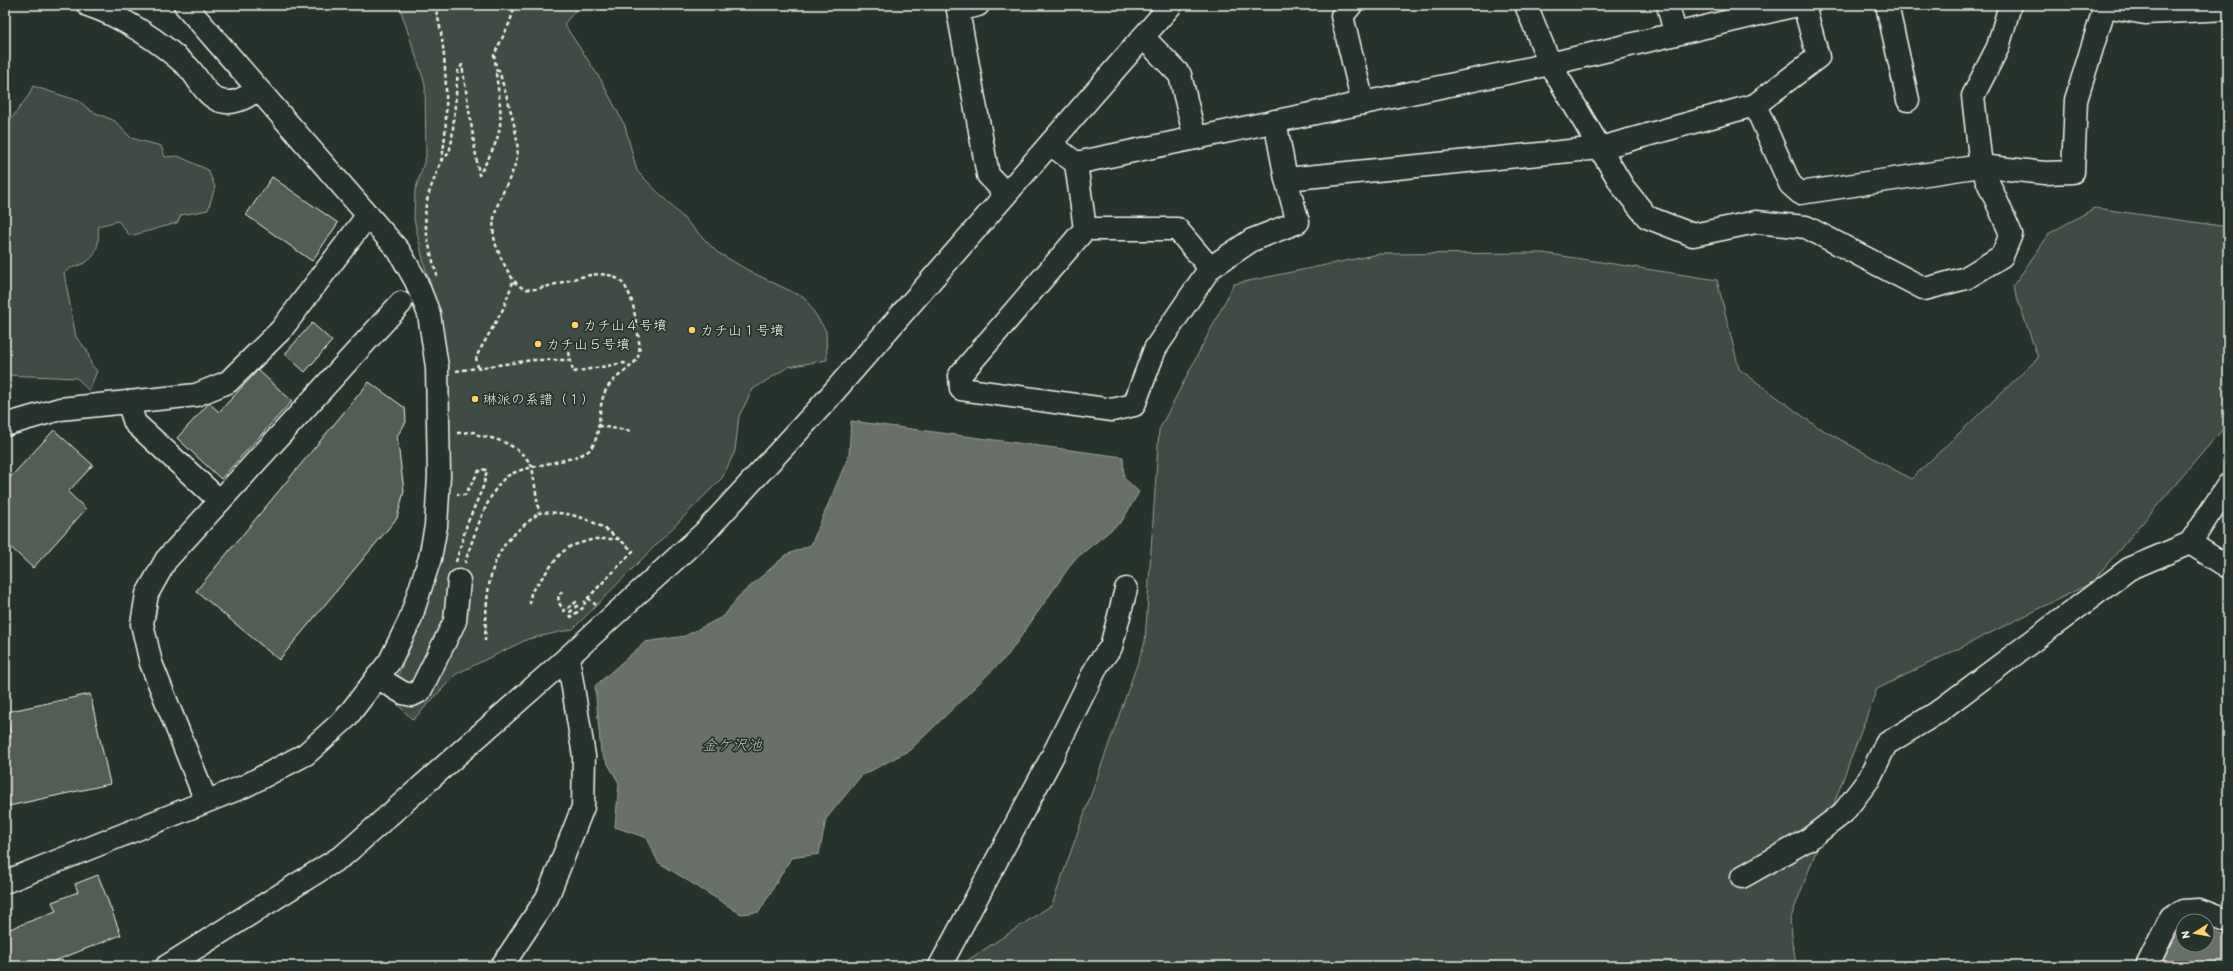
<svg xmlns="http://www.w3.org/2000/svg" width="2233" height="971" font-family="Itim,'Klee One',sans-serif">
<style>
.green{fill:#414b45;stroke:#9a9e96}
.water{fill:#676f68;stroke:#9fa39b}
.building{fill:#525c55;stroke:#f4f1e8}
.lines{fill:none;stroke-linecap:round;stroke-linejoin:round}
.minor-casing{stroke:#f4f1e8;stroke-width:25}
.path{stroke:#f4f1e8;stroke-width:2.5;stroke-dasharray:4 3;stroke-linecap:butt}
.minor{stroke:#26332d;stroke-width:22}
.poi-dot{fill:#ffd166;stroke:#26332d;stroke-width:1.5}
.labels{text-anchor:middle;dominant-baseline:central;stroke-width:3.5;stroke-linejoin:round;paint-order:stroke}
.poi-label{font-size:14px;fill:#f4f1e8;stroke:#26332d;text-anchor:start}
.water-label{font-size:15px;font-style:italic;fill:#bcbdb5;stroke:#26332d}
</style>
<rect width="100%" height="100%" fill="#26332d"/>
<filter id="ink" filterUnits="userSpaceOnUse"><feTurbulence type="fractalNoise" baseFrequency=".025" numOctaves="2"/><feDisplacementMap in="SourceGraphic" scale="8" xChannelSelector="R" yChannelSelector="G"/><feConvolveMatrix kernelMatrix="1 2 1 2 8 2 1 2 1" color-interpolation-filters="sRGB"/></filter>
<g filter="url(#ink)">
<g class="green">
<path d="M399 5H580L564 24 601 80 625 126 637 171 717 252 751 272 805 298 826 331 827 360 788 367 753 389 739 416 735 451 722 478 573 629 528 639 456 674 413 720 389 696 425 614 444 537 437 305 424 264 414 219 415 191 426 156 425 84Z"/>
<path d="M33 86 79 101 91 111 115 121 131 138 161 146 165 157 178 156 208 170 215 187 208 210 181 215 177 223 130 236 118 221 98 226C99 238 99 255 86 262 78 267 73 265 64 273L76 337 87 350 91 364 97 371 89 391 77 378 5 375V127L29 95Z"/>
<path d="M2095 208 2228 227V423L2091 583 1877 689 1790 920 1796 966H959L1052 905 1145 642 1159 430 1234 284 1379 254 1543 253 1717 280 1739 369 1816 426 1911 479 2038 358 2013 286 2050 233Z"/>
</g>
<g class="water">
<path d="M851 421 1123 457 1124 478 1139 492 1122 521 1074 560 1008 655 910 750 861 776 826 819 819 854 791 858 759 912 741 914 658 862 647 838 615 827 619 783 601 752 595 686 645 642 685 636 724 616 738 597 786 555 811 545 849 455Z"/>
<path d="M2183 924V945H2207V927L2228 938V966H2160Z"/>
</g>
<g class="building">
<path d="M272 177 338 223 312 261 246 215Z"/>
<path d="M312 323 332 341 305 372 285 354Z"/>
<path d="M258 370 292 401 221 479 177 438 209 403 219 412Z"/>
<path d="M369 382 405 408 406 422 397 436 404 491 397 518 279 660 196 591Z"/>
<path d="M54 430 93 465 68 492 86 509 33 568 5 542V483Z"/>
<path d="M90 694 110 784 9 806 5 787V739L11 737 6 712Z"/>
<path d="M98 875 121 935 42 966H5V931L56 911 52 902 78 892 75 884Z"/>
</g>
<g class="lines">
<defs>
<g id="minor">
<path d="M88 5C122 16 162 43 188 67 198 77 203 92 216 99 230 107 247 98 257 89"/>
<path d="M957 5 988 175 1006 194"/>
<path d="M1351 5 1342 16 1363 103"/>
<path d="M1526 5 1550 64 1623 187 1647 217 1693 235 1756 222 1806 227 1925 289 1966 278 2002 256 2011 234 1981 166 1973 96 1998 47 2010 5"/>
<path d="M1668 5 1675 33"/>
<path d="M1887 5 1908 100"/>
<path d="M959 10 978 5"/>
<path d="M1143 37 1180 75 1195 138"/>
<path d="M1755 105 1790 184 1800 193 1981 166 2045 173 2073 172 2076 100 2105 6 2145 13 2228 9"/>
<path d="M1275 121 1286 179"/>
<path d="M1050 144 1076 163 1550 64 1797 5"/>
<path d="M1076 163 1085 229 960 375 961 389 1112 410 1134 405 1155 349 1210 268 1252 240 1298 222 1286 179 1600 148 1755 105 1818 57 1804 5"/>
<path d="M1085 229H1177L1210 268"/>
<path d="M128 402 135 423 220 501"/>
<path d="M5 425 60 409 196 395 228 382 281 330 368 215"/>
<path d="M2190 543 2228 567"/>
<path d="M377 677 403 693 412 695 420 691 455 621 459 581"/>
<path d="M206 801 151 663 142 624 147 594 166 560 401 303"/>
<path d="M1742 877 1809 839 1843 813 1869 779 1886 744 1935 714 2129 569 2190 543 2228 485"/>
<path d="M5 882 245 786 306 754 346 718 390 661 410 620 430 558 436 526 439 476 437 367 429 314 416 281 399 251 185 5"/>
<path d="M167 966 344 855 568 657 704 533 825 402 1171 5"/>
<path d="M502 966 547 898 583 807 584 756 568 657"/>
<path d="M940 966 1052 757 1098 664 1111 647 1126 589"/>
<path d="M2147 966 2171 917 2183 911 2199 910 2228 921"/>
</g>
</defs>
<use href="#minor" class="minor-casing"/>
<g class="path">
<path d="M434 5C447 37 450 128 441 161 436 176 429 189 426 205 423 228 431 254 437 276"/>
<path d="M497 72 494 55 510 22 515 5"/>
<path d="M441 161 449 153 452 140 458 71 462 65 479 175C505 131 503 123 496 74L499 70C504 90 521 137 517 157 510 189 485 209 496 245 499 255 512 283 521 287 530 292 540 288 549 286 592 274 626 257 635 316 636 327 643 348 637 359 632 368 610 379 605 392 597 409 602 431 592 447 584 462 526 463 506 477 488 491 472 541 465 563"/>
<path d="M569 352 573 372 624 363 629 365"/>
<path d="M478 368 476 357 503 309 514 279"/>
<path d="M456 371 533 360H571"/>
<path d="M598 426 632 431"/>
<path d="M457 433 475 432 479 436C500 438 520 447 532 466L539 513C568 510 597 520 618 539"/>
<path d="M456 562 467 524 483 487 487 470 480 469 465 495 457 494"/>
<path d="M588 598 596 605"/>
<path d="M530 604 531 592 561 553 571 546 594 539H619L633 551 585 601 584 607 571 617 569 613 578 605 576 602 564 611 559 603 558 595 564 590"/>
<path d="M485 641C486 615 486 582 497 558 505 539 524 525 539 513"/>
</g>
<use href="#minor" class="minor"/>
</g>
</g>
<g class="poi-dot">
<circle cx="575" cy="325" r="4"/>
<circle cx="692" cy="330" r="4"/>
<circle cx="538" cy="344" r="4"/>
<circle cx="475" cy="399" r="4"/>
</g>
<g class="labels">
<g class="poi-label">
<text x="583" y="325">カチ山４号墳</text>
<text x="700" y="330">カチ山１号墳</text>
<text x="546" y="344">カチ山５号墳</text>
<text x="483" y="399">琳派の系譜（１）</text>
</g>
<g class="water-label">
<text x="732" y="745">金ケ沢池</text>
</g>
</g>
<rect width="2233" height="971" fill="none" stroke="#26332d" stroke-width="20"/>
<rect x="10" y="10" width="2213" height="951" fill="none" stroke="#f4f1e8" stroke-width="1.5" filter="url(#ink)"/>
<g transform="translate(2195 933) rotate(259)"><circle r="19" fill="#26332d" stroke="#787f78"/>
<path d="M0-3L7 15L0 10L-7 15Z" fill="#ffd166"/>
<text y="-6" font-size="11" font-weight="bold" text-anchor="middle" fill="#f4f1e8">N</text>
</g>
</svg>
